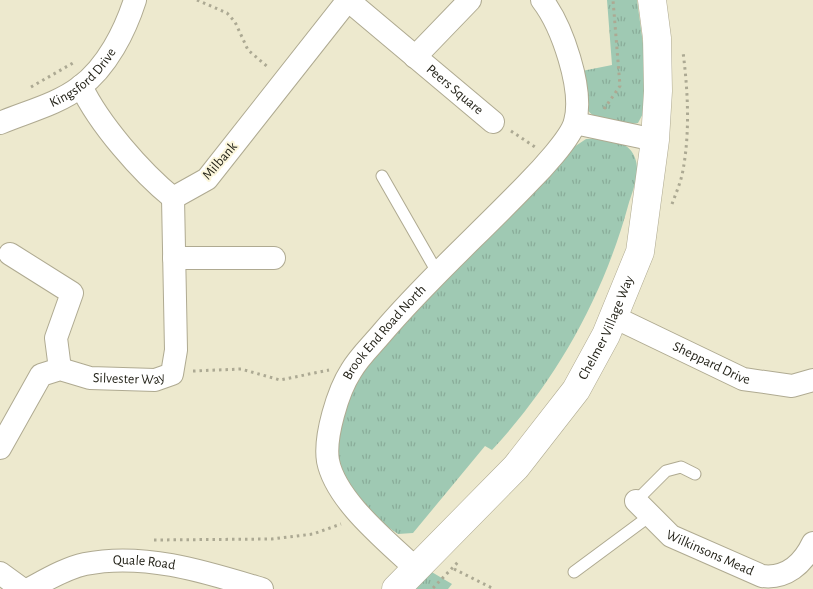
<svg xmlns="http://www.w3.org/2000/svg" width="813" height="589" font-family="'Alegreya Sans',sans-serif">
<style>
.grass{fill:url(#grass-tufts)}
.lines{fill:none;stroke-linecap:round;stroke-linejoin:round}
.lane-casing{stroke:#afaa91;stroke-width:13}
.street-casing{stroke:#afaa91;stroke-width:24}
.secondary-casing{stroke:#afaa91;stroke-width:29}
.path{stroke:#aca993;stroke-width:3;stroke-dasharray:2.5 4;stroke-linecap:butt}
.lane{stroke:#fff;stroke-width:11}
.street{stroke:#fff;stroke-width:22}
.secondary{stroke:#fff;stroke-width:28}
.labels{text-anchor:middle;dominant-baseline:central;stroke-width:4;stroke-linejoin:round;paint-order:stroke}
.street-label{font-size:14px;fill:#201f15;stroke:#fbf6db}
</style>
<defs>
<pattern id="grass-tufts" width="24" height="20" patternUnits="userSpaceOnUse" patternTransform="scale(1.25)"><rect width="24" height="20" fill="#9fc9b3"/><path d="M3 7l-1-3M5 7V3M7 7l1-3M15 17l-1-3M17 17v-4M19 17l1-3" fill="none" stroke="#89ac99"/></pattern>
</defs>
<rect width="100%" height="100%" fill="#ede9ce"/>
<g class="grass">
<path d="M607 0H637L644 51 647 106 638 123C620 126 589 123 584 102 581 92 583 81 582 71L612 65Z"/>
<path d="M601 138C615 141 630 143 635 158 641 173 632 192 628 206 603 297 556 381 492 450L485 446 413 533 398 534 368 513 337 463 340 414 348 393 389 332 571 149 586 139Z"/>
<path d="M430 571 452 584 448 589H414Z"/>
</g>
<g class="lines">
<defs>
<g id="lane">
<path d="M382 176 437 272"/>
<path d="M636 501 666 471 681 467 695 474"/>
<path d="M574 572 651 515"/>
</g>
<g id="street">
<path id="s1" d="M349 1 493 122"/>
<path d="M415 57 470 0"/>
<path d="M81 86C99 124 141 172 173 198L207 179 348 0"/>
<path id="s2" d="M0 123C26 112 58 104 80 87 107 67 125 31 135 0"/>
<path d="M575 123 655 140"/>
<path d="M10 254 72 293 56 338 60 369"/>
<path d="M174 258H274"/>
<path id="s3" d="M614 317 743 379 792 386 813 380"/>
<path id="s4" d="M0 448 41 375 60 369 90 378 155 380 172 374 176 350 173 198"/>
<path id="s5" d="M636 501 671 536 762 576C786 579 803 564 813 543"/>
<path id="s6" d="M415 568C387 541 336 501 328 461 324 437 338 391 351 371 359 357 372 345 382 333 427 280 479 234 527 184 540 171 571 138 575 122 584 89 562 26 542 0"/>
<path d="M0 573 22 589"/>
<path id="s7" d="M29 589C46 580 66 568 85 564 144 552 206 572 262 589"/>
</g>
<g id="secondary">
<path id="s8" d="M396 589 516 467 576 390 606 335 640 252 655 140 658 91 657 38 652 0"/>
</g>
</defs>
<use href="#lane" class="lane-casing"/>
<use href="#street" class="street-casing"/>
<use href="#secondary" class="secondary-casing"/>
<g class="path">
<path d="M197 0 227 13 235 22 248 50 269 68"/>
<path d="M31 87 73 63"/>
<path d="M604 109 620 86 613 0"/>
<path d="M511 131 535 147"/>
<path d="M672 204C676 193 681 182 683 170 690 132 688 91 683 52"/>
<path d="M193 371 241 369 280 380 329 370"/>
<path d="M154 540 272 539 313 534 341 524"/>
<path d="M454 569 494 589"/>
<path d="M433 588 459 561"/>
</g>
<use href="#lane" class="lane"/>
<use href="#street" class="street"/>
<use href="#secondary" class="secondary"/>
</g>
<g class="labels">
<g class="street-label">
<text stroke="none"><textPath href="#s2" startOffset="96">Kingsford Drive</textPath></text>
<text stroke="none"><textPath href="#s1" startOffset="138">Peers Square</textPath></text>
<text transform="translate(220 161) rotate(-49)">Milbank</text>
<text stroke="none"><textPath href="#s8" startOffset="338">Chelmer Village Way</textPath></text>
<text stroke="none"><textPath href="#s6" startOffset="285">Brook End Road North</textPath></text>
<text stroke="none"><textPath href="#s3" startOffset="108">Sheppard Drive</textPath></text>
<text stroke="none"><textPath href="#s4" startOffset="174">Silvester Way</textPath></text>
<text stroke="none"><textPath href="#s5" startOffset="92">Wilkinsons Mead</textPath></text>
<text stroke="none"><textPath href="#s7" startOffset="121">Quale Road</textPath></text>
</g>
</g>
</svg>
